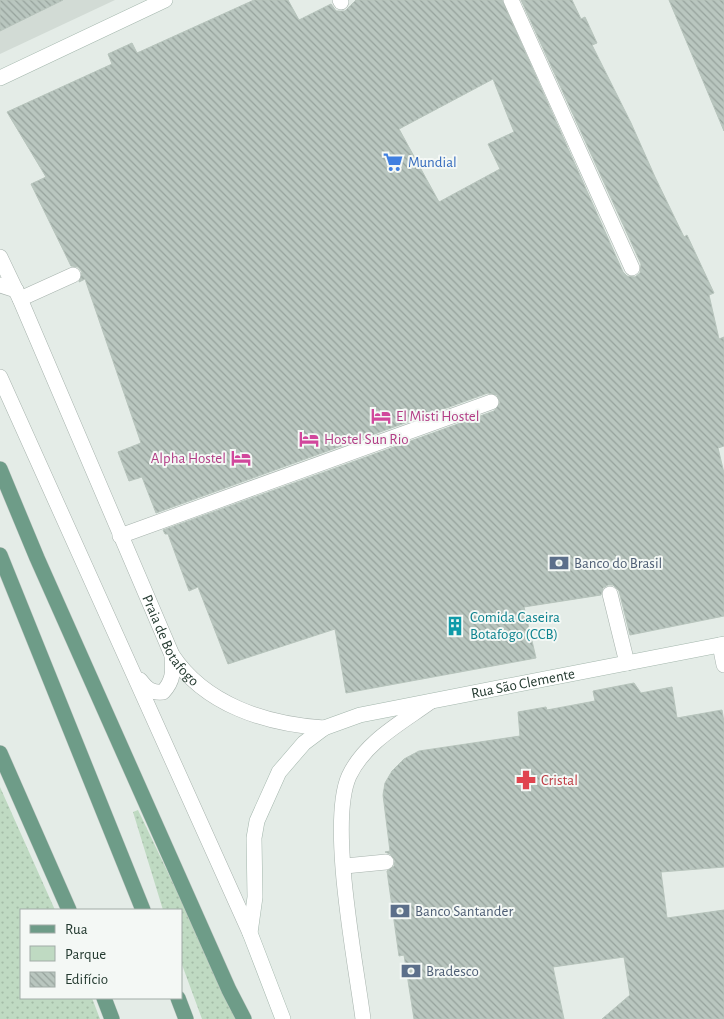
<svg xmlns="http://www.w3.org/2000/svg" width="724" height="1019" font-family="'Alegreya Sans',sans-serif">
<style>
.built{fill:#d2dbd5}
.green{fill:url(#green-dots)}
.building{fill:url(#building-back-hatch);stroke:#b7c4bc;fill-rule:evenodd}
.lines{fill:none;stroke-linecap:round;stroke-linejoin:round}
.service-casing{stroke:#a7b3ad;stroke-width:16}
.minor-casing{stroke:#a7b3ad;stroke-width:16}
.tertiary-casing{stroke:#a7b3ad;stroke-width:16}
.secondary-casing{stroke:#a3b6ac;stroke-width:16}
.primary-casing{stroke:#c2c8c5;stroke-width:16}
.service{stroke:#fff;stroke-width:15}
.minor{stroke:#fff;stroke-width:15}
.tertiary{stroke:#fff;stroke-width:15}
.secondary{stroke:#fff;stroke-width:15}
.primary{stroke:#6e9c88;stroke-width:15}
.labels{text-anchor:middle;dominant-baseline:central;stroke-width:4;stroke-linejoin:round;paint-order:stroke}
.shop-label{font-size:15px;fill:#366cbe;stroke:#f4f8f5;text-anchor:start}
.hotel-label{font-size:15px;fill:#b23c85;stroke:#f4f8f5;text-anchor:start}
.service-label{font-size:15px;fill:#4e5e75;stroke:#f4f8f5;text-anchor:start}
.culture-label{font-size:15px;fill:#0d838f;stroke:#f4f8f5;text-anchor:start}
.street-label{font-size:15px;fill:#253b31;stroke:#f4f8f5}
.health-label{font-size:15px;fill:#be3a42;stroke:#f4f8f5;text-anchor:start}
</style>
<defs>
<pattern id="green-dots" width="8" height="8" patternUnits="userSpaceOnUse" patternTransform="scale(1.25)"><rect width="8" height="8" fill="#bfdac2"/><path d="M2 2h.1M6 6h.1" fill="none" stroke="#a4bca7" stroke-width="1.8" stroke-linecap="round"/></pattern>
<pattern id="building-back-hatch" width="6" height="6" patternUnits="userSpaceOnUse" patternTransform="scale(1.25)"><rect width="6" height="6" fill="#b9c6bf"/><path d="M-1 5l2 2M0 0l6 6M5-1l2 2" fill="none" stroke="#96a29c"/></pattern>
</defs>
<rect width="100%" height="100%" fill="#e4ece7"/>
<path class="built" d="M0 0H115L0 54Z"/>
<g class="green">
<path d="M0 787 55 910H21V998H92L100 1019H0Z"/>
<path d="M138 810 238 1019H202L181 962V910H163L133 812Z"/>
</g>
<g class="building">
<path d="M0 0H63L0 31Z"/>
<path d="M254 0H288L299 20 331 4 336 11H345L356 0H502L623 272 627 276 635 277 640 273 641 264 521 0H572L581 19 585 17 597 43 592 45 631 123 655 177 684 237 687 235 714 293 709 295 719 339 724 337V446L718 448 724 473V616L630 635 619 591 613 585H608L603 588 601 595 524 607 536 658 346 693 335 629 228 664 198 587 189 591 168 534H165L163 530 494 411 500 403 497 395 488 393 156 513 142 477 129 481 118 452 141 443 85 279 79 282 82 272 78 267 71 266 31 184 46 177 7 112 112 64 108 54 132 43 137 53ZM493 79 514 132 488 144 500 169 439 202 399 129Z"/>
<path d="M669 0H724V131Z"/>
<path d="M634 683 641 693 672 687 677 718 722 710 724 722V867L661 872 667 918 724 910V1019H602L630 995 624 957 553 967 564 1019H414L404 955 399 956 387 871 394 866 395 861 390 854 385 852 390 851 383 795 385 783 392 771 404 759 419 751 520 736 518 712 546 707 547 710 595 701 593 691Z"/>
</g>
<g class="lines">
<defs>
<g id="service">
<path d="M340 0 341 2"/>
<path d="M20 299 73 275"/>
<path d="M610 594 627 663"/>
<path d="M720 645 724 665"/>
<path d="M345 866 386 862"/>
<path d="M363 1019C356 964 328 823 349 776 365 742 401 723 430 702"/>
</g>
<g id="minor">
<path d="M511 0 632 268"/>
<path id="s1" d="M0 257 20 299 172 655C205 705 266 724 324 728"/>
<path d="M120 536 491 402"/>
</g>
<g id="tertiary">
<path d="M0 285 16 290"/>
<path d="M0 377 250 933"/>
<path d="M140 680C147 689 151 693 163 692 174 680 173 671 172 655"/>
</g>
<g id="secondary">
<path d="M0 78 165 0"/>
<path id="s2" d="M283 1019 250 933 255 897 254 838 257 821 279 772 304 743 324 728 360 715 724 644"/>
</g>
<g id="primary">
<path d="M0 469 37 558 229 990 244 1019"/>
<path d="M0 555 143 910"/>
<path d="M0 753 69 910"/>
<path d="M104 998 112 1019"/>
<path d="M178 998 186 1019"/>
</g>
</defs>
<use href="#service" class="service-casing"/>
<use href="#minor" class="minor-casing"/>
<use href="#tertiary" class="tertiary-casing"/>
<use href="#secondary" class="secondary-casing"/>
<use href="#primary" class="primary-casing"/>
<use href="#service" class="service"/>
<use href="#minor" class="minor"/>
<use href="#tertiary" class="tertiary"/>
<use href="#secondary" class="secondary"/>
<use href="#primary" class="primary"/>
</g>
<defs>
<symbol id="supermarket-bare" viewBox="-9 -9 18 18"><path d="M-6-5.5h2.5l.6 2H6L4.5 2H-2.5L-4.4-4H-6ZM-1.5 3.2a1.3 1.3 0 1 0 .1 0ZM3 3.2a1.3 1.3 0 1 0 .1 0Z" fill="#3f7fe0" stroke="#f4f8f5" stroke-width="2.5" paint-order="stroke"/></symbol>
<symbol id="hotel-bare" viewBox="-9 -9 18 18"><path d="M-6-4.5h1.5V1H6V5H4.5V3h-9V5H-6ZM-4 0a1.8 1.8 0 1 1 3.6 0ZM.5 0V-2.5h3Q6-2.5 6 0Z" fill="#d1479c" stroke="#f4f8f5" stroke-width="2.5" paint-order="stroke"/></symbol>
<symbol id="bank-bare" viewBox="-9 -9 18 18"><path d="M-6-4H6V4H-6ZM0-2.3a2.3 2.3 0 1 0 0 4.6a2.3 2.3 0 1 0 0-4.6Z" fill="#5c6f8a" stroke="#f4f8f5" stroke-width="2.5" paint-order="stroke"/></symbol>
<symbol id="building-bare" viewBox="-9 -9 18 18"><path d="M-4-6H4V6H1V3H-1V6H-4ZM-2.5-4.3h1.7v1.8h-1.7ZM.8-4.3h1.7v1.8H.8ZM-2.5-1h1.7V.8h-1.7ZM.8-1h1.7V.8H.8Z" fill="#0f9aa8" stroke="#f4f8f5" stroke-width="2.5" paint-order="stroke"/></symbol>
<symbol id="pharmacy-bare" viewBox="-9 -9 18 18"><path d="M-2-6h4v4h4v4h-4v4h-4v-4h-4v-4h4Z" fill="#e0444e" stroke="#f4f8f5" stroke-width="2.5" paint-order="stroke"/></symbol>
</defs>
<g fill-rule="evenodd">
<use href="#supermarket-bare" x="379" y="148" width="28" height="28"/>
<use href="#hotel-bare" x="367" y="402" width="28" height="28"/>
<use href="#hotel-bare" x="295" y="425" width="28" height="28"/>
<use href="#hotel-bare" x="227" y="444" width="28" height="28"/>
<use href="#bank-bare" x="545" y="549" width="28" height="28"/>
<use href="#building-bare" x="441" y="612" width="28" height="28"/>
<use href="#pharmacy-bare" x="512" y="766" width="28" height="28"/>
<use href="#bank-bare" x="386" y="897" width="28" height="28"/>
<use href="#bank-bare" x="397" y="957" width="28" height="28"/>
</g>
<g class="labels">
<g class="shop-label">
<text x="408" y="162">Mundial</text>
</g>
<g class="hotel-label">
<text x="396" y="416">El Misti Hostel</text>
<text x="324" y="439">Hostel Sun Rio</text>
<text x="226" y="458" text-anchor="end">Alpha Hostel</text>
</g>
<g class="service-label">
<text x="574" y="563">Banco do Brasil</text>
<text x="415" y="911">Banco Santander</text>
<text x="426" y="971">Bradesco</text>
</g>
<g class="culture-label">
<text x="470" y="617">Comida Caseira<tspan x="470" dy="17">Botafogo (CCB)</tspan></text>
</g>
<g class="street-label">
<text stroke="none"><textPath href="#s1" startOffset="420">Praia de Botafogo</textPath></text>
<text stroke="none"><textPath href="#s2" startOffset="526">Rua São Clemente</textPath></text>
</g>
<g class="health-label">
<text x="541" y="780">Cristal</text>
</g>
</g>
<rect x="20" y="909" width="162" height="90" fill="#f4f8f5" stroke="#a1aca7"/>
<rect x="30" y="925" width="25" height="8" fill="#6e9c88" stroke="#a1aca7"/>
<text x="65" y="934" font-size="15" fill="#253b31">Rua</text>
<rect x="30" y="946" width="25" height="15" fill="#bfdac2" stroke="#a1aca7"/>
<text x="65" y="959" font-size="15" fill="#253b31">Parque</text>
<rect x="30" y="972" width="25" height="15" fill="url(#building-back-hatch)" stroke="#a1aca7"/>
<text x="65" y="984" font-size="15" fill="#253b31">Edifício</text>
</svg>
